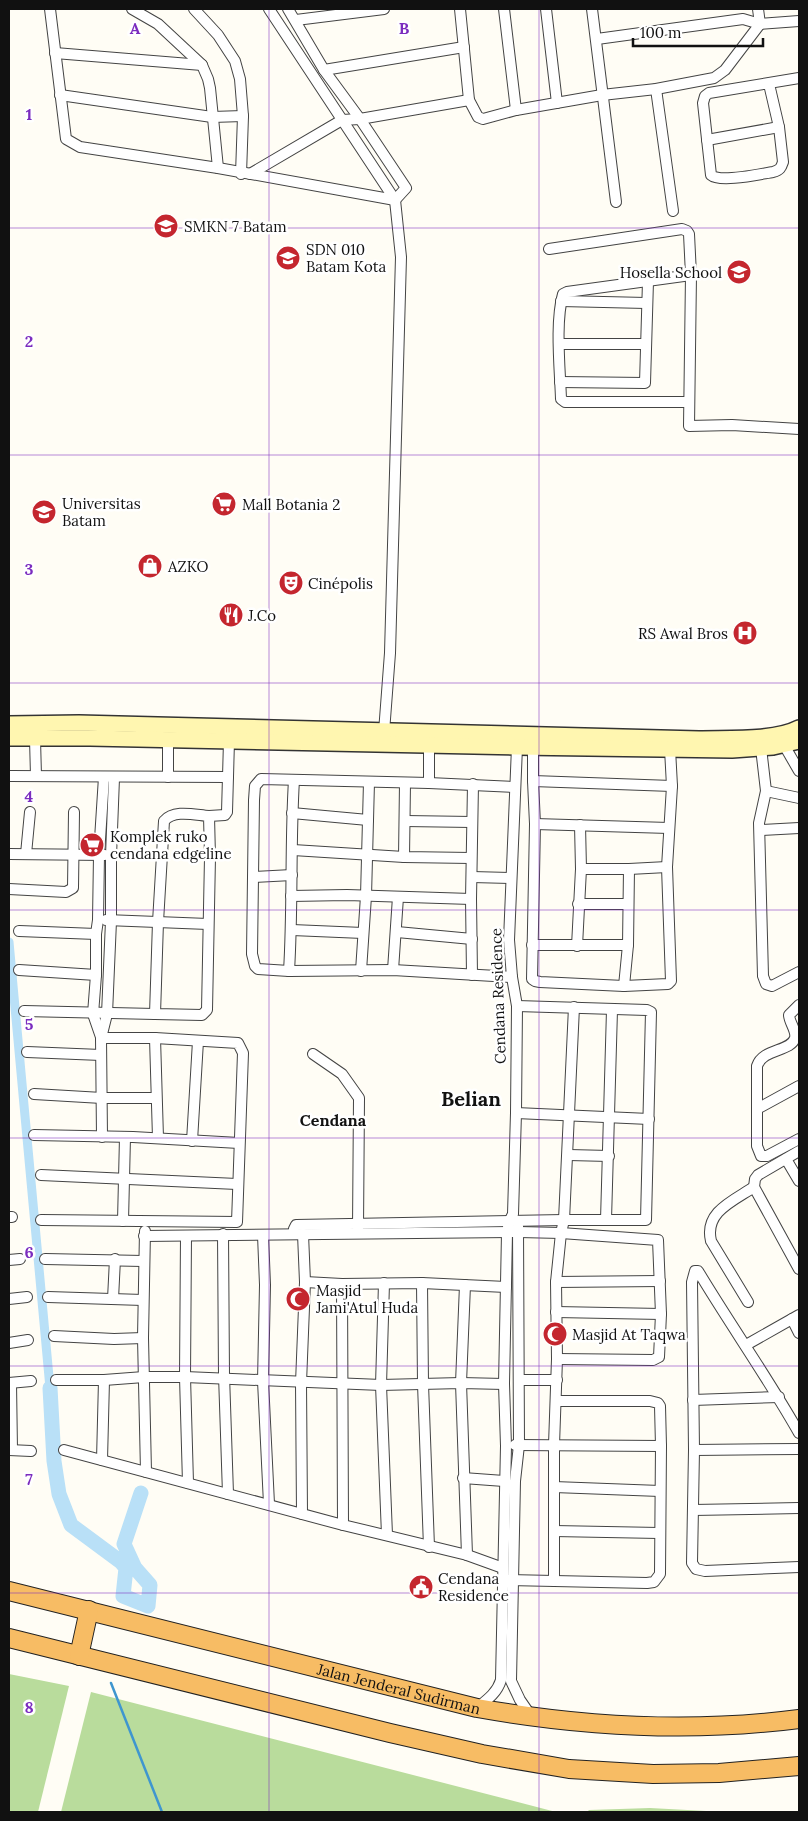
<svg xmlns="http://www.w3.org/2000/svg" width="808" height="1821" font-family="Lora,serif">
<style>
.forest{fill:#b9dc9c}
.lines{fill:none;stroke-linecap:round;stroke-linejoin:round}
.stream{stroke:#3f96cf;stroke-width:2.5}
.canal{stroke:#b9e0f7;stroke-width:9}
.river{stroke:#b9e0f7;stroke-width:15}
.minor-casing{stroke:#444;stroke-width:12}
.secondary-casing{stroke:#333;stroke-width:18}
.trunk-casing{stroke:#222;stroke-width:20}
.minor{stroke:#fff;stroke-width:10}
.secondary{stroke:#fff6b0;stroke-width:15}
.trunk{stroke:#f7bc64;stroke-width:18}
.grid{fill:none;stroke:#7b2cbf;stroke-width:1;stroke-opacity:0.55}
.labels{text-anchor:middle;dominant-baseline:central;stroke-width:5;stroke-linejoin:round;paint-order:stroke}
.poi-label{font-size:15px;fill:#111;stroke:#fff;text-anchor:start}
.street-label{font-size:15px;fill:#111;stroke:#fff}
.neighbourhood-label{font-size:16px;font-weight:bold;fill:#111;stroke:#fff}
.district-label{font-size:20px;font-weight:bold;fill:#111;stroke:#fff}
.grid-label{font-size:16px;text-anchor:middle;font-weight:bold;fill:#7b2cbf;stroke:#fff;stroke-width:5;stroke-linejoin:round;paint-order:stroke}
</style>
<rect width="100%" height="100%" fill="#fffdf5"/>
<g class="forest">
<path d="M9 1674 69 1686 38 1812H9Z"/>
<path d="M91 1692 510 1800 556 1812H61Z"/>
<path d="M650 1808 725 1812H587L589 1810Z"/>
</g>
<g class="lines">
<path class="stream" d="M111 1683 162 1812"/>
<path class="canal" d="M9 942 50 1388"/>
<path class="river" d="M50 1388 54 1461 59 1494 71 1525 121 1562 126 1568 123 1596 148 1606 150 1585 135 1568 124 1544 141 1493"/>
<defs>
<g id="minor">
<path d="M50 9 66 139 80 147 218 168 395 200"/>
<path d="M132 9 158 24 202 65 208 79 210 88 218 168"/>
<path d="M194 9 218 35 235 61 240 79 243 116 241 174"/>
<path d="M269 9 395 200 401 257 390 653 384 732"/>
<path d="M288 9 324 70 360 119 406 188 395 200"/>
<path d="M460 9 469 100 478 117 483 119 516 110 602 95 656 89 714 78 725 70 760 24 758 9"/>
<path d="M504 9 516 110"/>
<path d="M546 9 557 103"/>
<path d="M592 9 616 202"/>
<path d="M296 20 384 9"/>
<path d="M597 39 743 19 760 24 799 21"/>
<path d="M55 53 202 65"/>
<path d="M324 70 464 47"/>
<path d="M769 84 779 127 783 162C781 168 780 170 773 172 760 174 720 183 711 175L703 103 705 96 709 93 799 78"/>
<path d="M656 89 673 211"/>
<path d="M60 95 212 117 243 116"/>
<path d="M707 140 779 127"/>
<path d="M250 174 342 120 360 119 469 100"/>
<path d="M549 249 682 229 687 231 689 234 691 275 689 426 732 425 799 429"/>
<path d="M561 301 646 303"/>
<path d="M559 344H646"/>
<path d="M560 382 645 383 648 281"/>
<path d="M689 402H565L561 399C560 369 555 322 563 294L567 292 691 275"/>
<path d="M35 739 36 776"/>
<path d="M429 745V783"/>
<path d="M784 745 799 771"/>
<path d="M533 747V781L535 824 532 979 535 981 540 982 624 986 668 984 671 981 667 867 672 786 670 749"/>
<path d="M761 748 766 791 759 823 763 976 766 984 772 986 799 972"/>
<path d="M9 776 228 777"/>
<path d="M168 777V739"/>
<path d="M533 781 672 786"/>
<path d="M766 791 799 798"/>
<path d="M292 813 368 820"/>
<path d="M209 816C195 815 174 809 164 821L158 922 155 1014 202 1015 207 1010 210 857 209 816 225 815 227 812 229 741"/>
<path d="M405 821 472 822"/>
<path d="M535 824 669 828"/>
<path d="M760 830 799 828"/>
<path d="M293 850 404 857 471 858"/>
<path d="M9 854 105 855"/>
<path d="M26 854 30 812"/>
<path d="M404 857 405 783"/>
<path d="M581 869H629L667 867"/>
<path d="M254 877 292 875"/>
<path d="M472 877 511 878"/>
<path d="M9 889 66 892 73 888 74 812"/>
<path d="M291 896 347 895 471 899"/>
<path d="M578 904H628"/>
<path d="M106 920 208 924"/>
<path d="M292 930 363 933"/>
<path d="M19 931 96 934"/>
<path d="M397 932 472 939"/>
<path d="M532 945H628"/>
<path d="M577 946 581 869 580 825"/>
<path d="M19 970 96 975"/>
<path d="M393 970 398 897"/>
<path d="M289 971C293 907 290 844 294 780"/>
<path d="M361 971 366 896 369 782"/>
<path d="M472 975 471 899 473 784"/>
<path d="M512 977 393 970 289 971 258 969 255 966 252 954 254 800 255 786 261 779 429 783 515 787"/>
<path d="M624 986 628 945 629 869"/>
<path d="M799 1005 789 1015C789 1022 797 1031 795 1038 791 1052 763 1048 757 1066V1146L761 1156H767L799 1139"/>
<path d="M24 1011 155 1014"/>
<path d="M101 1037 93 1014 96 975V934L98 920 99 855 104 777"/>
<path d="M155 1038 158 1138"/>
<path d="M27 1052 101 1055"/>
<path d="M313 1054 342 1074 359 1098 358 1228"/>
<path d="M34 1094 102 1098H156"/>
<path d="M757 1109 799 1086"/>
<path d="M516 1113 649 1119"/>
<path d="M34 1135 133 1137 239 1143"/>
<path d="M102 1137 101 1038 107 1014 111 921V856L114 778"/>
<path d="M192 1141 198 1041"/>
<path d="M799 1151 758 1175 755 1179 754 1187 799 1269"/>
<path d="M569 1155 609 1156"/>
<path d="M786 1159 799 1181"/>
<path d="M41 1175 237 1184"/>
<path d="M9 1217H12"/>
<path d="M41 1220 237 1222 243 1053 238 1043 155 1038H101"/>
<path d="M606 1220 612 1010"/>
<path d="M123 1221 125 1137"/>
<path d="M518 1226 519 1445 515 1481 511 1681 520 1700 531 1716"/>
<path d="M145 1231 143 1338 146 1472"/>
<path d="M223 1234 224 1375 228 1494"/>
<path d="M293 1234 294 1229 296 1225 564 1220H646L651 1012 647 1010 517 1006"/>
<path d="M263 1235 265 1285 263 1381 269 1504"/>
<path d="M144 1236 519 1232 561 1233 658 1240 661 1314 659 1357 653 1360 557 1359"/>
<path d="M186 1236 185 1377 188 1483"/>
<path d="M45 1259 143 1261"/>
<path d="M9 1260 20 1259"/>
<path d="M305 1282 342 1284 422 1283 506 1287"/>
<path d="M556 1282 660 1281"/>
<path d="M384 1283 381 1385 387 1535"/>
<path d="M422 1283 423 1384 429 1547"/>
<path d="M342 1284 343 1525"/>
<path d="M465 1285 461 1383 467 1555"/>
<path d="M48 1297 143 1300"/>
<path d="M9 1299 27 1297"/>
<path d="M113 1299 115 1259"/>
<path d="M748 1302 711 1241C704 1212 733 1201 754 1187"/>
<path d="M556 1312 661 1314"/>
<path d="M792 1319 799 1333"/>
<path d="M54 1336 114 1339 143 1338"/>
<path d="M9 1343 28 1340"/>
<path d="M746 1345 799 1315"/>
<path d="M56 1380H104L144 1377H185L381 1385 461 1383 504 1384"/>
<path d="M519 1380H557"/>
<path d="M9 1383 31 1381"/>
<path d="M11 1383 12 1450"/>
<path d="M693 1400 779 1397"/>
<path d="M799 1433C768 1378 731 1326 698 1271H695L692 1282 694 1450 692 1563 696 1569 705 1571 799 1567"/>
<path d="M515 1445 661 1446"/>
<path d="M9 1450 31 1451"/>
<path d="M64 1450 343 1525 467 1555 503 1568"/>
<path d="M694 1450 799 1449"/>
<path d="M102 1460 104 1380"/>
<path d="M463 1478 504 1481"/>
<path d="M554 1487 660 1491"/>
<path d="M693 1510 799 1508"/>
<path d="M302 1514 301 1383 305 1282 303 1234"/>
<path d="M554 1531 659 1533"/>
<path d="M506 1580 647 1583 654 1582 660 1574 661 1446 660 1406 658 1403 650 1401H556"/>
<path d="M554 1581V1445L557 1359 556 1282 561 1233 564 1220 574 1007"/>
<path d="M477 1708C487 1700 497 1693 501 1680L506 1446 504 1384 507 1233 509 1222 513 1214 516 1113 517 1006 512 977 509 940 517 747"/>
</g>
<g id="secondary">
<path d="M9 724 79 723 699 739C727 738 774 741 799 728"/>
<path d="M9 738H90L517 747 732 750 773 747 799 741"/>
</g>
<g id="trunk">
<path id="s1" d="M9 1591 477 1708C584 1727 691 1733 799 1719"/>
<path d="M9 1638 390 1733 482 1754 569 1769 653 1774 719 1773 799 1766"/>
<path d="M79 1656 89 1610"/>
</g>
</defs>
<use href="#minor" class="minor-casing"/>
<use href="#secondary" class="secondary-casing"/>
<use href="#trunk" class="trunk-casing"/>
<use href="#minor" class="minor"/>
<use href="#secondary" class="secondary"/>
<use href="#trunk" class="trunk"/>
</g>
<path class="grid" d="M269 9V1812M539 9V1812M9 228H799M9 455H799M9 683H799M9 910H799M9 1138H799M9 1366H799M9 1593H799"/>
<defs>
<symbol id="school-disc" viewBox="-11 -11 22 22"><circle r="9.5" fill="#c4262e" stroke="#fff"/><path d="M0-5L7-2L0 1L-7-2ZM-4 1L0 2.5L4 1V4Q0 6-4 4Z" fill="#fff"/></symbol>
<symbol id="supermarket-disc" viewBox="-11 -11 22 22"><circle r="9.5" fill="#c4262e" stroke="#fff"/><path d="M-6-5.5h2.5l.6 2H6L4.5 2H-2.5L-4.4-4H-6ZM-1.5 3.2a1.3 1.3 0 1 0 .1 0ZM3 3.2a1.3 1.3 0 1 0 .1 0Z" fill="#fff"/></symbol>
<symbol id="university-disc" viewBox="-11 -11 22 22"><circle r="9.5" fill="#c4262e" stroke="#fff"/><path d="M0-5L7-2L0 1L-7-2ZM-4 1L0 2.5L4 1V4Q0 6-4 4Z" fill="#fff"/></symbol>
<symbol id="shop-disc" viewBox="-11 -11 22 22"><circle r="9.5" fill="#c4262e" stroke="#fff"/><path d="M-5-2.5h2.3a2.7 3.5 0 0 1 5.4 0H5L5.5 6h-11ZM-1.5-2.5h3a1.5 2.3 0 0 0-3 0Z" fill="#fff"/></symbol>
<symbol id="theatre-disc" viewBox="-11 -11 22 22"><circle r="9.5" fill="#c4262e" stroke="#fff"/><path d="M-5-5.5Q0-4 5-5.5V0Q5 5 0 6Q-5 5-5 0ZM-3.3-2.5H-1v1.5H-3.3ZM1-2.5H3.3v1.5H1ZM-2.8 1Q0 5.5 2.8 1Z" fill="#fff"/></symbol>
<symbol id="restaurant-disc" viewBox="-11 -11 22 22"><circle r="9.5" fill="#c4262e" stroke="#fff"/><path d="M-5-6h1v4h1v-4h1v4h1v-4h1v5L-1.5 .5V6h-2V.5L-5-1ZM5-6V6H3V1.5H1.5Q1.5-4 5-6Z" fill="#fff"/></symbol>
<symbol id="hospital-disc" viewBox="-11 -11 22 22"><circle r="9.5" fill="#c4262e" stroke="#fff"/><path d="M-5-5h3v3.5h4V-5h3V5h-3V1.5h-4V5h-3Z" fill="#fff"/></symbol>
<symbol id="mosque-disc" viewBox="-11 -11 22 22"><circle r="9.5" fill="#c4262e" stroke="#fff"/><path d="M3.5-4.9A6 6 0 1 0 3.5 4.9A5 5 0 1 1 3.5-4.9Z" fill="#fff"/></symbol>
<symbol id="civic-disc" viewBox="-11 -11 22 22"><circle r="9.5" fill="#c4262e" stroke="#fff"/><path d="M-.6-6.5H3V-4.5H.6V-3L4-1V1h2V6H-6V1h2V-1L-.6-3ZM-1.2 2.5V6h2.4V2.5Z" fill="#fff"/></symbol>
</defs>
<g fill-rule="evenodd">
<use href="#school-disc" x="152" y="212" width="28" height="28"/>
<use href="#school-disc" x="274" y="244" width="28" height="28"/>
<use href="#school-disc" x="725" y="258" width="28" height="28"/>
<use href="#supermarket-disc" x="210" y="490" width="28" height="28"/>
<use href="#university-disc" x="30" y="498" width="28" height="28"/>
<use href="#shop-disc" x="136" y="552" width="28" height="28"/>
<use href="#theatre-disc" x="277" y="569" width="28" height="28"/>
<use href="#restaurant-disc" x="217" y="601" width="28" height="28"/>
<use href="#hospital-disc" x="731" y="619" width="28" height="28"/>
<use href="#supermarket-disc" x="78" y="831" width="28" height="28"/>
<use href="#mosque-disc" x="284" y="1285" width="28" height="28"/>
<use href="#mosque-disc" x="541" y="1320" width="28" height="28"/>
<use href="#civic-disc" x="407" y="1573" width="28" height="28"/>
</g>
<g class="labels">
<g class="poi-label">
<text x="184" y="226">SMKN 7 Batam</text>
<text x="306" y="249">SDN 010<tspan x="306" dy="17">Batam Kota</tspan></text>
<text x="722" y="272" text-anchor="end">Hosella School</text>
<text x="62" y="503">Universitas<tspan x="62" dy="17">Batam</tspan></text>
<text x="242" y="504">Mall Botania 2</text>
<text x="168" y="566">AZKO</text>
<text x="308" y="583">Cinépolis</text>
<text x="248" y="615">J.Co</text>
<text x="728" y="633" text-anchor="end">RS Awal Bros</text>
<text x="110" y="836">Komplek ruko<tspan x="110" dy="17">cendana edgeline</tspan></text>
<text x="316" y="1290">Masjid<tspan x="316" dy="17">Jami'Atul Huda</tspan></text>
<text x="572" y="1334">Masjid At Taqwa</text>
<text x="438" y="1578">Cendana<tspan x="438" dy="17">Residence</tspan></text>
</g>
<g class="street-label">
<text transform="translate(498 996) rotate(-92)">Cendana Residence</text>
<text stroke="none"><textPath href="#s1" startOffset="402">Jalan Jenderal Sudirman</textPath></text>
</g>
<g class="neighbourhood-label">
<text x="333" y="1120">Cendana</text>
</g>
<g class="district-label">
<text x="471" y="1098">Belian</text>
</g>
</g>
<g class="grid-label">
<text x="135" y="34">A</text>
<text x="404" y="34">B</text>
<text x="29" y="120">1</text>
<text x="29" y="347">2</text>
<text x="29" y="575">3</text>
<text x="29" y="802">4</text>
<text x="29" y="1030">5</text>
<text x="29" y="1258">6</text>
<text x="29" y="1485">7</text>
<text x="29" y="1713">8</text>
</g>
<rect width="808" height="1821" fill="none" stroke="#111111" stroke-width="20"/>
<path d="M633 38v8h130v-8" fill="none" stroke="#111111" stroke-width="2.5"/>
<text x="640" y="38" font-size="15" fill="#111111" stroke="#ffffff" stroke-width="4" paint-order="stroke">100 m</text>
</svg>
